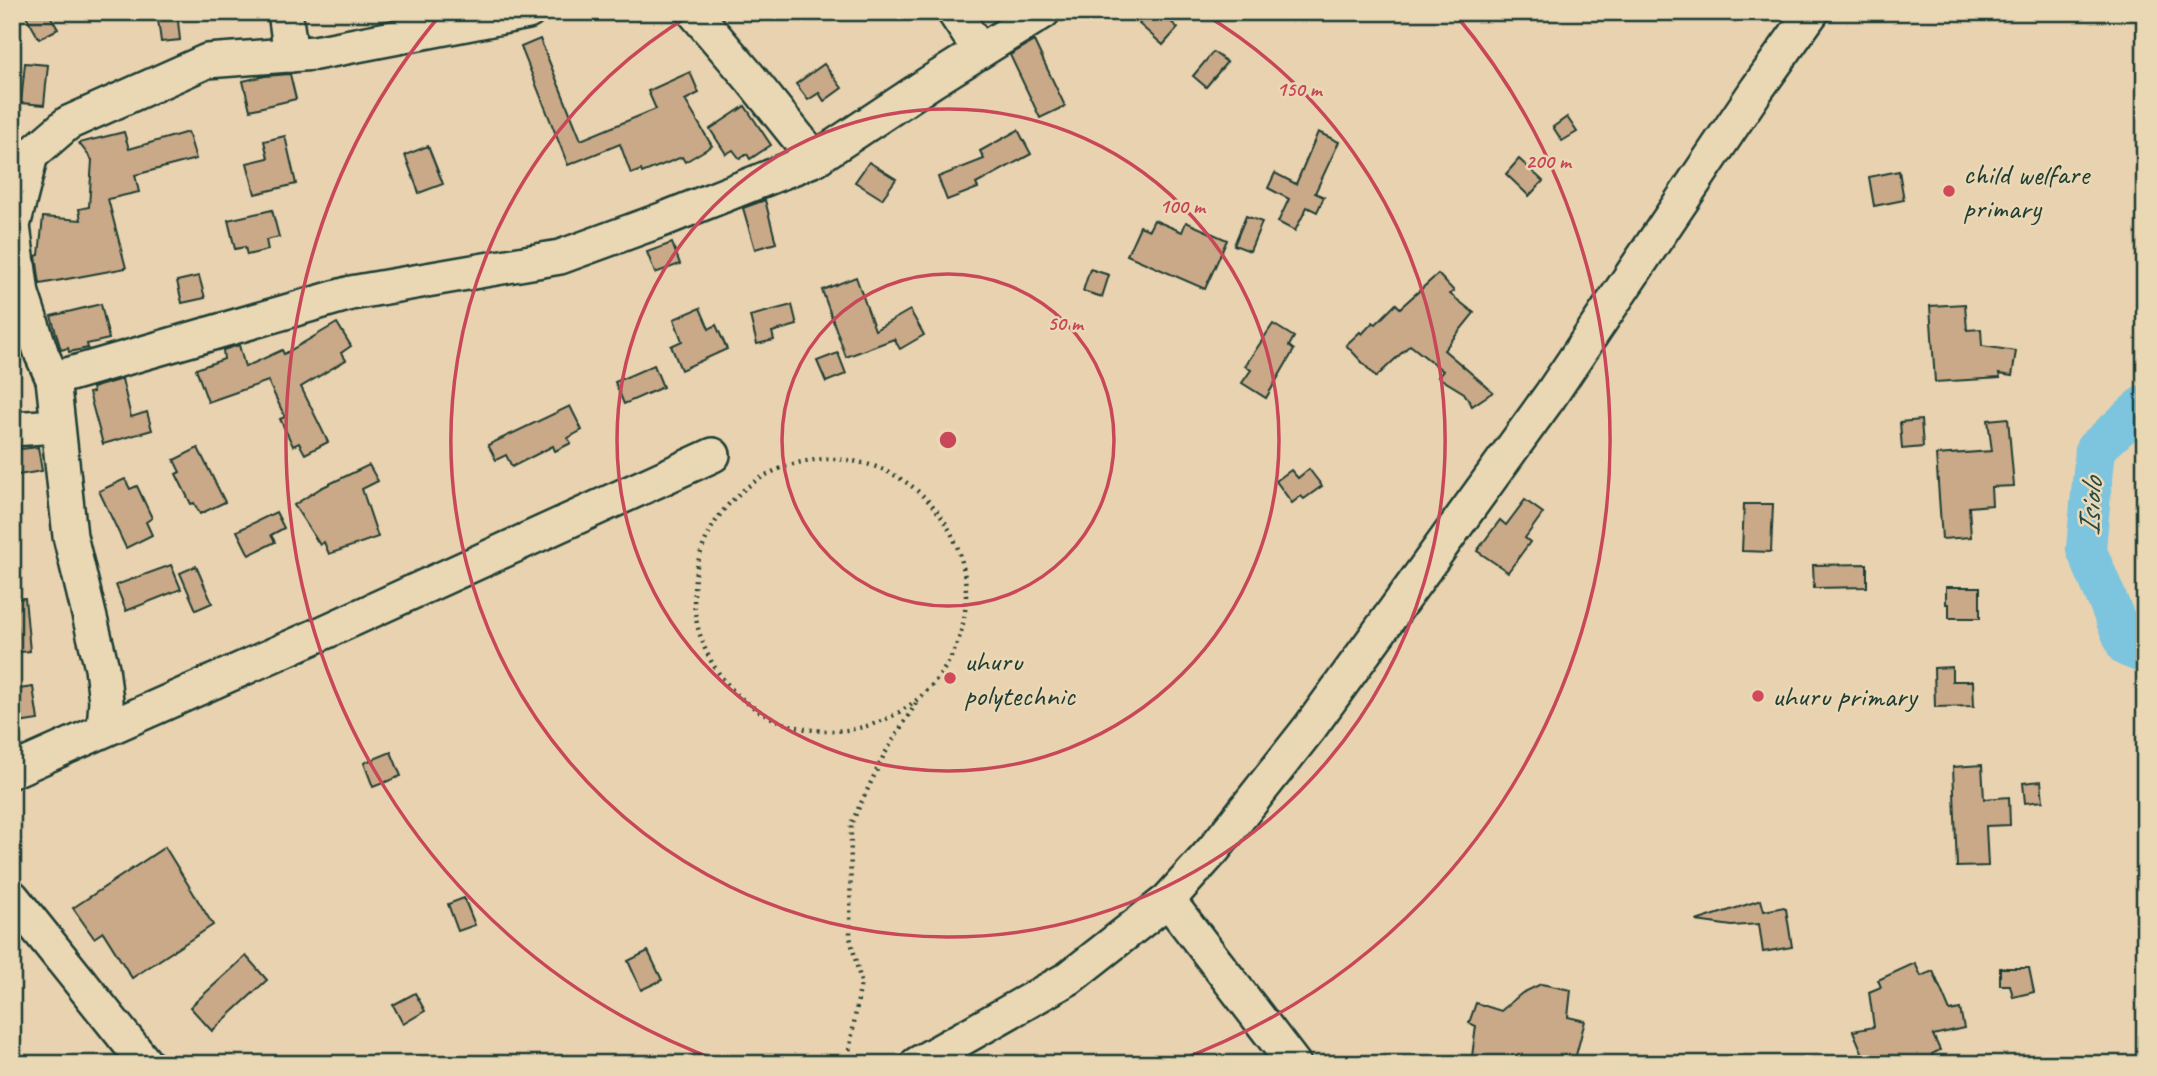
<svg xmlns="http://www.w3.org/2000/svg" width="2157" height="1076" font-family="Caveat,sans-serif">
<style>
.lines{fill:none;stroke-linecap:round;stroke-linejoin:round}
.river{stroke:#7dc4de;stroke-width:40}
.building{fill:#c9a987;stroke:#1f3d34;stroke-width:2}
.minor-casing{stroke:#1f3d34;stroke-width:38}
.path{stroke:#1f3d34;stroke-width:4.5;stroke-dasharray:2 5;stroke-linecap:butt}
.minor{stroke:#ead8b5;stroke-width:33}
.ring{fill:none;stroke:#c84859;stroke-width:3.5}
.poi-dot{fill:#d1495b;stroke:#ead8b5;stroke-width:2.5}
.labels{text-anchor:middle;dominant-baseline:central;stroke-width:5;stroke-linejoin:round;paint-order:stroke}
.poi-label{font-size:30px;fill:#1f3d34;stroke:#ead8b5;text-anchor:start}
.water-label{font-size:32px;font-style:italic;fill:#284a45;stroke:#ead8b5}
.centre{fill:#c84859;stroke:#ead8b5;stroke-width:3.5}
.ring-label{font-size:21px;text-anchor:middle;font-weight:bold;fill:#c84859;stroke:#ead8b5;stroke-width:5;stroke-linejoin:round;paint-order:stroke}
</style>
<rect width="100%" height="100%" fill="#e9d2af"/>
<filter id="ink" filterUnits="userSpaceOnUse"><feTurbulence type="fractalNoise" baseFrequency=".0143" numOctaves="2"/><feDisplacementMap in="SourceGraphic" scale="14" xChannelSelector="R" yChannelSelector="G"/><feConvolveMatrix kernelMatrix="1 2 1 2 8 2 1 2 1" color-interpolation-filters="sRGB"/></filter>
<g filter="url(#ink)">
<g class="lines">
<path class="river" d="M2145 404 2095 449 2086 549 2127 647 2145 654"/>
</g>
<g class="building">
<path d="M24 12H48L58 29 39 39Z"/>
<path d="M157 12H177L180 40 161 42Z"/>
<path d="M1149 12H1160L1178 28 1163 45 1139 24Z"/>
<path d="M540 39 581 140 656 109 648 91 690 72 699 93 685 100 712 146 685 162 682 157 642 173 641 170 631 174 620 144 568 165 521 47Z"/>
<path d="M1034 41 1065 106 1040 118 1010 55Z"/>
<path d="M1213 52 1227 62 1206 87 1193 76Z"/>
<path d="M25 63 48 65 44 105 21 103Z"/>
<path d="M824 64 842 88 824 101 819 93 808 100 796 84Z"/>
<path d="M290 74 296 99 250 110 243 81 265 76Z"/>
<path d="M745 106 771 145 750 159 747 154 740 159 733 150 726 154 710 129Z"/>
<path d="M1567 117 1577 132 1562 141 1553 127Z"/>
<path d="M1018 130 1031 154 976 184 978 188 947 200 938 177 984 159 980 151Z"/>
<path d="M124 132 129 149 188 132 196 159 135 175 139 192 108 199 126 268 40 284 36 256 39 255 43 217 81 220 79 209 89 207 92 160 79 143Z"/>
<path d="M1318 132 1339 142 1315 193 1324 197 1317 212 1307 207 1295 231 1278 222 1289 199 1268 188 1275 173 1296 184Z"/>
<path d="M285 136 296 184 255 194 247 163 268 158 264 141Z"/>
<path d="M428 146 443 184 419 193 405 155Z"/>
<path d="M1519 159 1543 181 1529 196 1506 174Z"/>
<path d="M869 162 896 179 882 199 855 182Z"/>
<path d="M1899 171 1904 200 1874 206 1869 177Z"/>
<path d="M765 200 776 243 755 249 743 208Z"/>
<path d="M272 210 279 237 266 240 268 250 247 255 245 247 235 249 228 220Z"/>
<path d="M1246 216 1262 222 1250 251 1234 245Z"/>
<path d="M1154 220 1182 232 1186 222 1227 240 1205 289 1127 255 1140 226 1149 230Z"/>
<path d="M672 243 680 264 655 273 647 252Z"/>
<path d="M1090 269 1109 275 1102 297 1083 291Z"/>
<path d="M1438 274 1454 291 1450 294 1474 313 1444 350 1493 392 1472 406 1464 393 1438 377 1443 371 1410 345 1376 377 1346 345 1360 332 1362 334 1373 322 1376 324 1396 304 1400 308Z"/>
<path d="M199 276 205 298 182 303 177 281Z"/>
<path d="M856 277 875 330 910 310 924 335 900 349 894 339 846 357 822 290Z"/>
<path d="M101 304 109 339 87 344 88 348 69 352 68 348 61 350 51 316Z"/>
<path d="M1965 304 1967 330 1981 329 1982 346 2016 351 2012 376 1999 374 2000 378 1935 382 1930 306Z"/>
<path d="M792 305 797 325 772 332 774 340 757 344 750 316Z"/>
<path d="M700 308 709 329 716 325 727 349 681 370 671 346 682 341 674 319Z"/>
<path d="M337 323 351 346 341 353 346 360 301 387 328 442 305 454 299 443 293 446 280 419 285 417 268 381 208 402 196 369 224 359 223 350 239 345 245 367 282 350 284 354Z"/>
<path d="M1273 324 1294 337 1289 346 1294 350 1266 398 1242 383 1251 370 1245 366Z"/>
<path d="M838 353 846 374 826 382 817 361Z"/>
<path d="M654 365 663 387 624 404 615 382Z"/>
<path d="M122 379 131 417 147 412 152 430 103 444 89 393 93 392 92 388Z"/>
<path d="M570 406 582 430 568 438 571 443 555 451 553 446 512 467 506 455 496 460 488 445Z"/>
<path d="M2008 418 2014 486 1991 487 1992 505 1969 507 1971 537 1942 539 1936 455 1992 451 1988 420Z"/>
<path d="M1921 420 1923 447 1902 449 1900 422Z"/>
<path d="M38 447 42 471 12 476V450Z"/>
<path d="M198 448 225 502 200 514 194 503 191 504 176 474 180 472 174 460Z"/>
<path d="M369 465 378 481 362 489 378 537 329 554 324 542 320 545 294 505 321 488Z"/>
<path d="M1309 469 1322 486 1304 499 1301 496 1292 503 1276 481 1291 470 1298 478Z"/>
<path d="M125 479 130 489 137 486 152 518 146 522 152 535 126 548 99 491Z"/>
<path d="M1525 500 1543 513 1525 538 1530 542 1508 572 1477 551 1500 520 1506 525Z"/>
<path d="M1744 504H1773L1771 552 1742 551Z"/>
<path d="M276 512 284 528 271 535 275 542 249 555 237 531Z"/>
<path d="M1867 564V587L1814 588 1813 565Z"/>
<path d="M171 565 181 589 126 611 116 585Z"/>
<path d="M196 566 212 603 196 610 180 573Z"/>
<path d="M1946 587H1980V618H1949V604H1946Z"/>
<path d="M25 598 30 651 12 653V599Z"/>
<path d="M1952 667V681H1973L1974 706 1935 707 1934 668Z"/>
<path d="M33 687 38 720 12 724V690Z"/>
<path d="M391 752 401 776 373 787 364 763Z"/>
<path d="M1982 765 1984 799 2009 797 2010 825 1986 826 1988 866 1957 867 1953 767Z"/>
<path d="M2041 781 2043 801 2025 803 2023 783Z"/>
<path d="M165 847 213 925 132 978 103 932 94 938 73 908Z"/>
<path d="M464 898 475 925 458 931 448 904Z"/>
<path d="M1761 900 1764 911 1784 907 1786 909 1792 947 1763 952 1759 924 1732 926 1696 921Z"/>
<path d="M648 951 662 980 641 990 628 961Z"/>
<path d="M246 956 267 980 212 1031 190 1007Z"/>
<path d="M1915 963 1921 976 1933 971 1950 1011 1960 1009 1964 1028 1933 1035 1940 1050 1932 1054 1936 1064H1867L1853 1031 1874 1027 1869 992 1881 987 1878 980Z"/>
<path d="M2000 968H2029L2034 992 2013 997 2010 985H2000Z"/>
<path d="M1541 984 1571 990 1568 1017 1585 1021 1575 1059 1560 1056 1558 1064H1471L1476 1026 1469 1023 1476 1003 1501 1011 1522 993Z"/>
<path d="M415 993 425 1011 403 1024 393 1005Z"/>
</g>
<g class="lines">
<defs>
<g id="minor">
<path d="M285 12 291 55"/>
<path d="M694 12 751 79 815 159"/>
<path d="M954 12 980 51"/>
<path d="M53 379 351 293 560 257 664 219 815 159 931 82 1043 12"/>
<path d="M12 429 57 426"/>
<path d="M104 729 106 701 102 668 70 536 53 379 42 355 22 294 13 226 31 155 68 123 207 61 315 53 528 12"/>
<path d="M12 771 325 632 713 455"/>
<path d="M12 897 146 1064"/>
<path d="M1168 900 1294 1064"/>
<path d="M917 1064 1069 978 1168 900 1214 849 1311 726 1550 396 1757 89 1812 12"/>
</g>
</defs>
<use href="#minor" class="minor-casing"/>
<g class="path">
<circle cx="830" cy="595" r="136"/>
<path d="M847 1064 861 982 850 937 851 824 884 755 918 700"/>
</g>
<use href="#minor" class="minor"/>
</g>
</g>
<g class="ring">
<circle cx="948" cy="440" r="166"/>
<circle cx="948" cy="440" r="331"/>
<path d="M1204 14A497 497 0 1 1 692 14"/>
<path d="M722 1062A662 662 0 0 1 441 14M1455 14A662 662 0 0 1 1174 1062"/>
</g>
<g class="poi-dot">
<circle cx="1949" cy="191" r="7"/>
<circle cx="950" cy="678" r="7"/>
<circle cx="1758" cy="696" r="7"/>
</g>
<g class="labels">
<g class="poi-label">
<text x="1963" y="174">child welfare<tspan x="1963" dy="34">primary</tspan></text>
<text x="964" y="661">uhuru<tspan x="964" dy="34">polytechnic</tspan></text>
<text x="1772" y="696">uhuru primary</text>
</g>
<g class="water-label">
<text transform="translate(2090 507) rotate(-86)">Isiolo</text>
</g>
</g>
<circle cx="948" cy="440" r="10" class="centre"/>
<g class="ring-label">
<text x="1299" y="96">150 m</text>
<text x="1548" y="168">200 m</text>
<text x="1182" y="213">100 m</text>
<text x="1065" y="330">50 m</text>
</g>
<rect width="2157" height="1076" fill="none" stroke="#ead8b5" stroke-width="42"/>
<rect x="21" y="21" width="2115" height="1034" fill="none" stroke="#1f3d34" stroke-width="2.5" filter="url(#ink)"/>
</svg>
